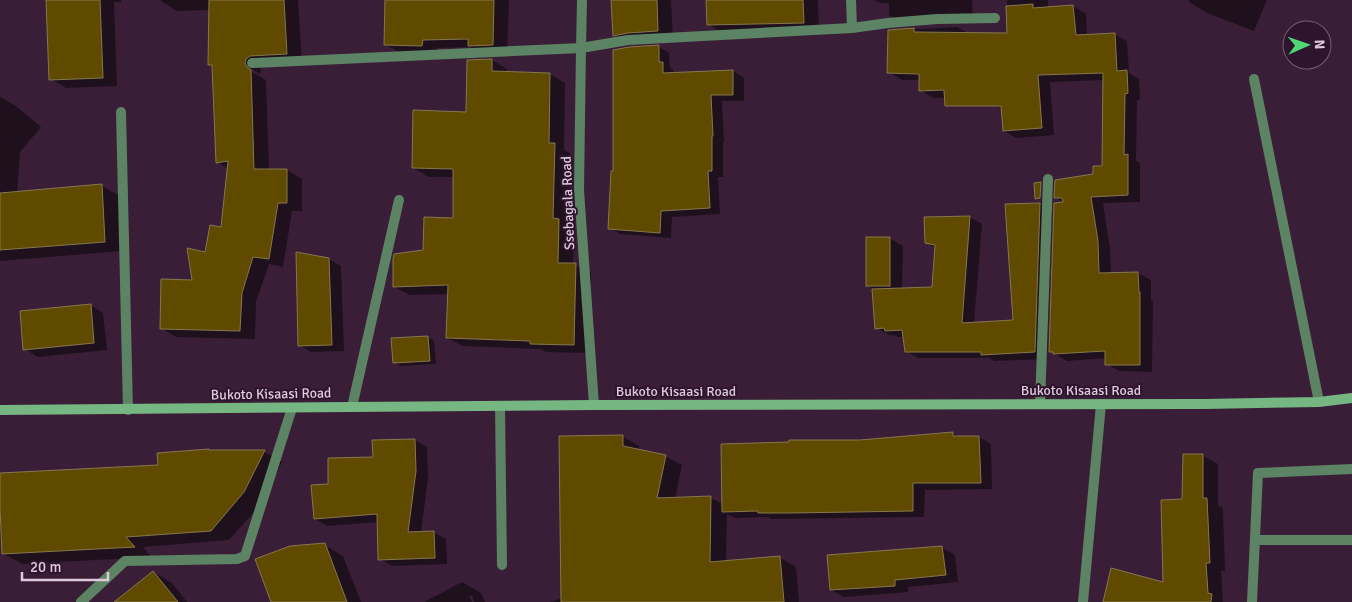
<svg xmlns="http://www.w3.org/2000/svg" width="1352" height="602" font-family="Signika,sans-serif">
<style>
.shadow{fill:#0007}
.building{fill:#604a00;stroke:#86774f}
.lines{fill:none;stroke-linecap:round;stroke-linejoin:round}
.service{stroke:#5c8363;stroke-width:10}
.minor{stroke:#5c8363;stroke-width:10}
.secondary{stroke:#76b682;stroke-width:10}
.labels{text-anchor:middle;dominant-baseline:central;stroke-width:4;stroke-linejoin:round;paint-order:stroke}
.street-label{font-size:14px;fill:#ddcbdb;stroke:#2f142e}
</style>
<rect width="100%" height="100%" fill="#3a1e38"/>
<g class="shadow">
<path d="M45 0H121V2H114L117 86 66 88 51 79 47 0Z"/>
<path d="M161 0H298L302 62 266 64 261 68 260 74 246 65 245 68 266 80 269 170H287L302 179V211H292L283 267 269 264 256 302 255 339 176 337 161 328 193 281 206 253 222 229 229 169 217 162 213 67 209 64 210 10 177 11 162 2Z"/>
<path d="M386 0H509L507 53 484 54 471 47 437 48V54L401 53 386 45Z"/>
<path d="M613 0H671L673 39 629 44 614 35Z"/>
<path d="M708 0H818L819 31 723 33 708 24Z"/>
<path d="M874 0H972L973 21 906 25 889 15V3H880Z"/>
<path d="M1007 0H1048V17L1073 6 1086 14 1087 36 1114 34 1127 41 1129 73 1139 79 1140 100H1137L1136 161 1140 163V202L1103 203 1110 249 1111 274 1138 273 1151 280V300L1153 301 1152 372 1119 371 1107 364V358L1067 361 1050 351 1066 204 1055 197 1094 175 1103 167 1104 80 1050 82 1054 135 1016 138 1004 131 1002 109 996 105 1009 34Z"/>
<path d="M1189 0H1267L1254 31 1207 13 1189 2Z"/>
<path d="M957 27 970 34 973 97 933 98 920 90V80H902L889 72V31Z"/>
<path d="M658 46 669 53 670 68 673 70V74L733 71 744 78V101H722L724 142H723V177H718L720 214 672 217 671 238 620 234 609 228 614 173Z"/>
<path d="M492 60 507 69V73L550 74 565 83 564 150 570 153 568 225 574 229 573 264 591 273 589 353 546 352 541 349 463 346 447 338 449 294 410 295 394 287 454 219 455 177H429L413 168 468 113 469 61Z"/>
<path d="M0 97 16 106 41 127 20 152 17 193 101 185 119 196 123 251 0 261Z"/>
<path d="M1040 204 1052 211 1047 359 994 361 989 358H918L906 351 905 337H898L894 335H889L877 328 873 289 867 285 889 238 903 246 902 289 933 288 936 248 926 242 925 219 970 217 982 224 974 323 1014 321Z"/>
<path d="M329 259 341 266 344 351 311 352 300 345Z"/>
<path d="M90 305 103 313 107 350 38 357 25 349Z"/>
<path d="M428 337 434 341 436 364 401 366 394 362Z"/>
<path d="M953 433 959 437H979L991 444 992 489 925 490 924 517 771 519 768 517 735 518 727 514 726 562 779 557 796 567 799 602H550L562 598 622 436 639 446V450L665 456 682 465 675 499 711 498 723 504 860 441Z"/>
<path d="M414 440 427 447 428 478 421 533 433 532 446 539 447 564 392 566 380 559 378 522 327 526 315 519 329 485 374 459Z"/>
<path d="M211 451 265 452 282 462 262 503 229 540 143 547 151 557 22 564 4 554 0 474 159 466Z"/>
<path d="M1202 455 1218 464V506L1223 508 1225 571H1221L1223 602H1104L1165 583 1183 500Z"/>
<path d="M324 545 343 556 361 602H272Z"/>
<path d="M942 548 955 555 958 582 908 587V592L844 597 831 590Z"/>
<path d="M153 572 172 583 187 602H116Z"/>
<path d="M462 582 481 593 485 602H474L472 596H469L472 602H424Z"/>
</g>
<g class="building">
<path d="M46 0H100L103 78 49 80Z"/>
<path d="M209 0H284L287 54 250 56 246 59 245 63 247 67 251 70 254 169H287V203H278L269 259 253 257 242 293 240 331 160 329 161 279 192 280 187 248 205 252 210 225 221 227 228 161 216 163 212 65H208Z"/>
<path d="M385 0H494L493 45 468 46V39L423 40 422 46 384 45Z"/>
<path d="M611 0H657L658 31 628 33 613 36Z"/>
<path d="M706 0H803L804 23 707 25Z"/>
<path d="M1033 4V8L1073 5 1076 35 1115 33 1117 71 1127 70 1128 93 1125 94 1124 155 1128 154V195L1091 197 1098 241 1099 273 1138 272 1139 292H1140V365H1105V351L1053 354V352H1049L1054 203 1063 202 1062 198H1054L1055 180 1093 174V166H1102L1103 73 1038 75 1042 128 1003 131 1001 106H945L944 90 919 91V74L887 73 888 30 914 28V32L1007 33 1006 6Z"/>
<path d="M659 45V62H663V73L733 70V95H711L713 136H712V171H708L710 208 661 211 660 233 608 229 611 171H613V50L629 47Z"/>
<path d="M492 59V71L550 73 549 143H555L553 218 559 219 558 263H576L574 345 530 344V341L446 338 448 285 393 287V259L394 254 423 250 424 217 453 218V169L412 168 413 110 466 112 467 60Z"/>
<path d="M1041 182 1040 198 1035 199 1034 183Z"/>
<path d="M102 184 105 242 0 250V193Z"/>
<path d="M1040 203 1035 352 981 355V352H905L902 330 885 331 884 328 875 329 872 289 932 287 935 245 925 243 924 217 970 216 962 323 1013 320 1005 204Z"/>
<rect x="866" y="237" width="24" height="49"/>
<path d="M296 252 329 258 332 345 298 346Z"/>
<path d="M91 304 94 343 23 350 20 311Z"/>
<path d="M428 336 430 361 393 363 391 338Z"/>
<path d="M953 432V436H979L981 483H913V511L791 513H758V511L722 512 721 444 789 442V440H860Z"/>
<path d="M623 435V446L666 455 657 498 711 496 710 562 780 556 784 602H561L559 436Z"/>
<path d="M415 439 416 471 408 532 434 531 435 558 378 560 377 514 314 519 311 485 328 484V458L373 457 372 440Z"/>
<path d="M209 449V450H265L244 492 211 531 126 537 135 547 2 554 0 508V473L158 465 157 453Z"/>
<path d="M1183 454H1203V498H1207L1210 563H1206L1208 593 1212 594 1211 602H1103L1111 568 1163 582 1161 500 1182 499Z"/>
<path d="M325 543 347 602H271L255 559 290 546Z"/>
<path d="M942 546 946 575 895 580V586L830 590 827 555Z"/>
<path d="M153 571 178 602H114Z"/>
</g>
<g class="lines">
<g class="service">
<path d="M1254 79 1319 402"/>
<path d="M500 406 502 565"/>
<path d="M352 407 399 200"/>
<path d="M1255 540H1352"/>
<path d="M81 602 125 561 237 559 245 556 292 408"/>
<path d="M1252 602 1258 473 1352 469"/>
</g>
<g class="minor">
<path d="M582 0 581 48 579 190 594 405"/>
<path d="M851 0 852 28"/>
<path d="M252 63 581 48 628 40 852 28 888 23 937 19 995 18"/>
<path d="M121 112 128 410"/>
<path d="M1040 404 1048 179"/>
<path d="M1083 602 1101 404"/>
</g>
<path class="secondary" d="M0 410 594 405 1204 404 1319 402 1352 398"/>
</g>
<g class="labels">
<g class="street-label">
<text transform="translate(568 203) rotate(-92)">Ssebagala Road</text>
<text x="1081" y="390">Bukoto Kisaasi Road</text>
<text x="676" y="391">Bukoto Kisaasi Road</text>
<text transform="translate(271 394) rotate(-1)">Bukoto Kisaasi Road</text>
</g>
</g>
<g transform="translate(1307 45) rotate(88)"><circle r="24" fill="#2f142e" stroke="#755d73"/>
<path d="M0-4L9 19L0 12L-9 19Z" fill="#4fd675"/>
<text y="-8" font-size="14" font-weight="bold" text-anchor="middle" fill="#ddcbdb">N</text>
</g>
<path d="M22 572v8h86v-8" fill="none" stroke="#ddcbdb" stroke-width="2.5"/>
<text x="30" y="572" font-size="15" fill="#ddcbdb" stroke="#2f142e" stroke-width="4" paint-order="stroke">20 m</text>
</svg>
